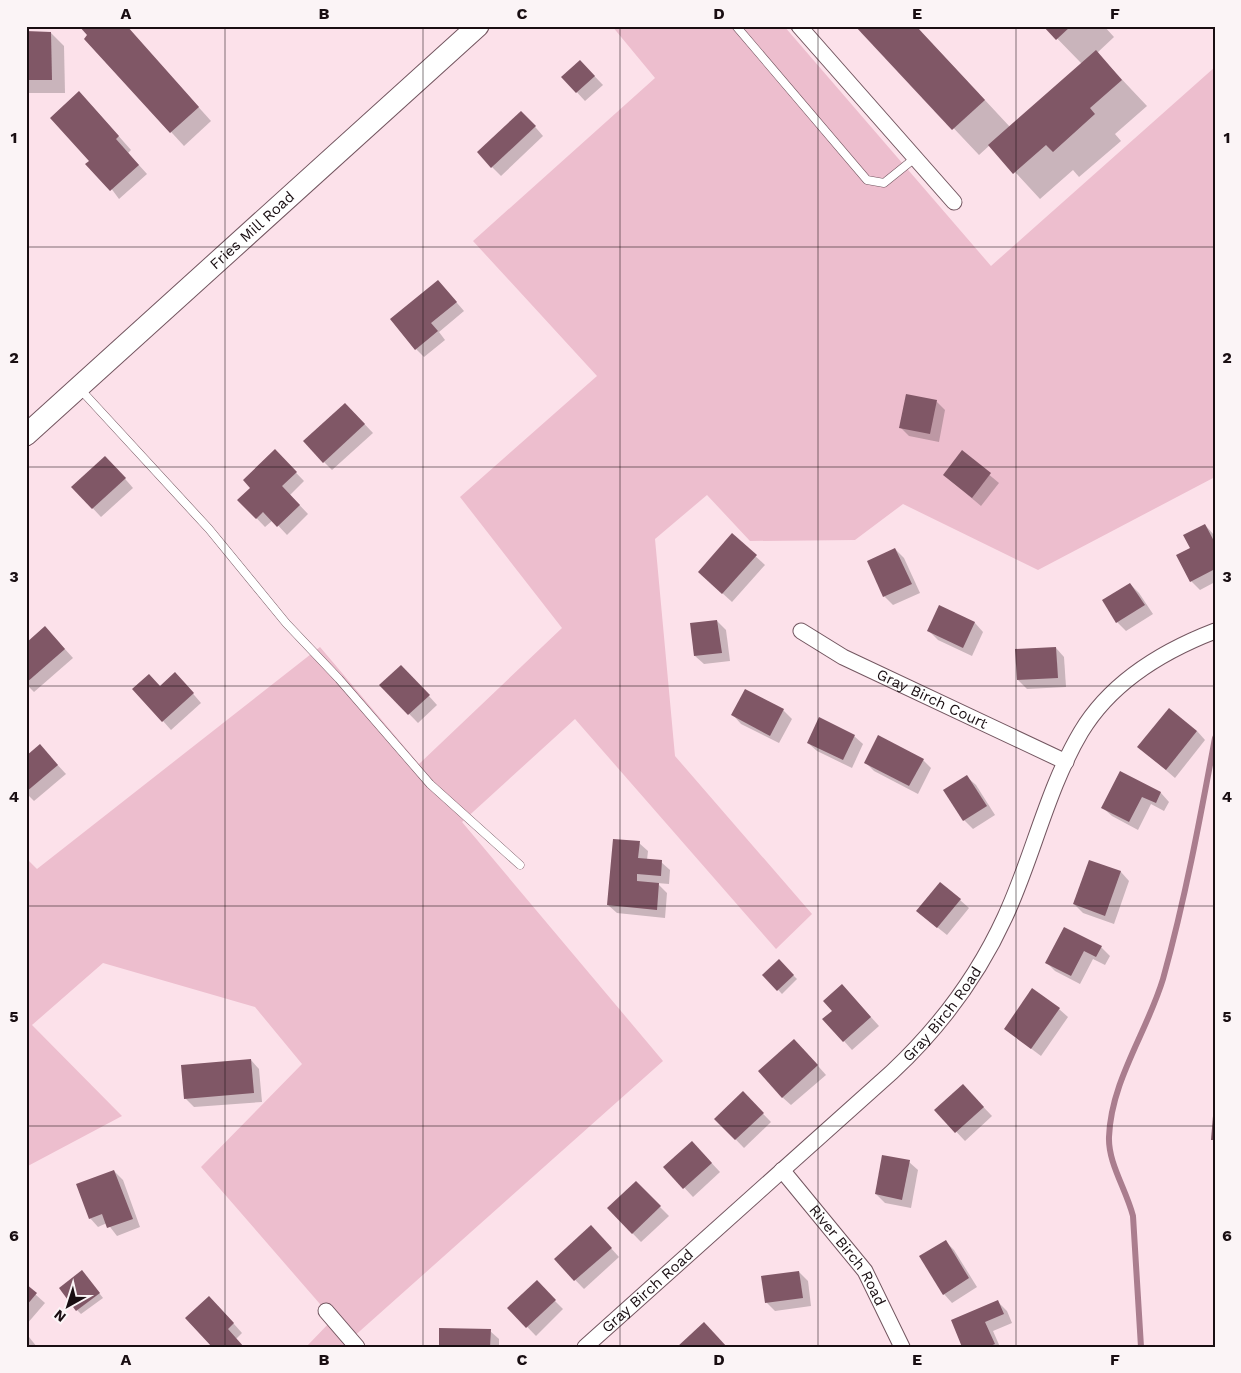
<svg xmlns="http://www.w3.org/2000/svg" width="1241" height="1373" font-family="'Work Sans',sans-serif">
<style>
.green{fill:#edbece}
.shadow{fill:#0003}
.lines{fill:none;stroke-linecap:round;stroke-linejoin:round}
.stream{stroke:#aa7d8e;stroke-width:6}
.building{fill:#805766}
.service-casing{stroke:#735660;stroke-width:9}
.minor-casing{stroke:#735660;stroke-width:17}
.secondary-casing{stroke:#735660;stroke-width:23}
.service{stroke:#fff;stroke-width:8}
.minor{stroke:#fff;stroke-width:15}
.secondary{stroke:#fff;stroke-width:21}
.grid{fill:none;stroke:#190e12;stroke-width:1;stroke-opacity:0.55}
.labels{text-anchor:middle;dominant-baseline:central;stroke-width:5;stroke-linejoin:round;paint-order:stroke}
.street-label{font-size:15px;fill:#190e12;stroke:#fbf4f6}
.neatline{fill:none;stroke:#190e12;stroke-width:2}
.grid-label{font-size:16px;text-anchor:middle;font-weight:bold;fill:#190e12}
</style>
<rect width="100%" height="100%" fill="#fce1ea"/>
<path class="green" d="M612 26H784L991 266 1215 67V477L1038 570 903 504 855 540 750 541 707 495 655 539 675 756 812 914 776 949 575 719 462 822 663 1061 342 1347H306L333 1319 201 1167 302 1064 255 1007 103 963 32 1025 122 1116 26 1167V858L37 869 320 647 419 764 562 628 460 497 597 376 473 241 655 78Z"/>
<g class="shadow">
<path d="M857 26H916L1010 127 1082 64 1045 26H1104L1114 37 1097 53 1147 106 1115 134 1121 141 1079 177 1073 170 1040 199 990 145 979 155Z"/>
<path d="M26 33H51L64 46 65 93H26Z"/>
<path d="M86 39 176 82 211 121 184 146Z"/>
<path d="M580 61 603 85 585 101 563 77Z"/>
<path d="M92 106 131 150 128 153 147 174 119 199 91 161Z"/>
<path d="M530 121 543 136 501 176 492 167Z"/>
<path d="M438 281 464 311 439 332 445 340 424 357 416 349Z"/>
<path d="M936 401 945 410 939 442 909 436 900 427Z"/>
<path d="M354 413 373 433 332 470 324 462Z"/>
<path d="M275 451 304 481 290 495 308 514 287 535 273 520 265 527 239 500 252 488Z"/>
<path d="M962 452 999 483 981 506 944 475Z"/>
<path d="M114 466 133 488 101 517 73 487Z"/>
<path d="M1205 525 1215 536V582L1200 590 1191 581V549Z"/>
<path d="M732 535 765 565 732 602 708 580Z"/>
<path d="M895 549 904 558 920 593 893 605 884 596Z"/>
<path d="M1130 584 1139 593 1153 614 1126 631 1117 622 1104 601Z"/>
<path d="M940 607 975 623 983 632 972 656 938 640 929 631Z"/>
<path d="M717 621 726 630 730 661 704 664 695 656Z"/>
<path d="M54 637 73 658 34 692 26 684V645Z"/>
<path d="M1056 648 1064 657 1066 687 1027 689 1018 680Z"/>
<path d="M410 675 437 705 418 723 381 685Z"/>
<path d="M183 682 201 703 171 730 163 721 160 687Z"/>
<path d="M783 710 792 719 779 743 741 724 733 715Z"/>
<path d="M1197 731 1205 740 1175 778 1139 747Z"/>
<path d="M854 736 863 744 852 768 817 751 808 743Z"/>
<path d="M40 746 66 774 34 801 26 793V758Z"/>
<path d="M923 760 931 768 918 794 874 771 865 762Z"/>
<path d="M1121 773 1161 793 1169 802 1164 811 1151 804 1138 830 1112 816 1103 808Z"/>
<path d="M967 777 976 785 995 815 973 829 964 820 945 791Z"/>
<path d="M639 843 648 851 647 860 661 862 670 870 669 884 657 883 667 893 665 918 617 913 608 905Z"/>
<path d="M1090 861 1121 872 1129 881 1114 924 1083 913 1074 904Z"/>
<path d="M960 900 969 908 947 935 927 919Z"/>
<path d="M1064 928 1101 947 1110 956 1105 965 1093 959 1080 984 1055 971 1047 963Z"/>
<path d="M779 961 797 979 782 994 764 975Z"/>
<path d="M851 995 879 1026 852 1050 844 1041 834 1011Z"/>
<path d="M1059 1009 1068 1017 1041 1056 1005 1029Z"/>
<path d="M803 1049 826 1075 791 1105 782 1097Z"/>
<path d="M251 1060 259 1069 262 1102 194 1107 185 1098Z"/>
<path d="M743 1093 771 1122 744 1148 716 1119Z"/>
<path d="M971 1094 992 1116 965 1141 936 1110Z"/>
<path d="M692 1142 720 1172 693 1197 665 1167Z"/>
<path d="M909 1162 918 1170 911 1208 885 1203 876 1194Z"/>
<path d="M114 1171 123 1180 140 1227 117 1236 107 1223 98 1227 90 1218Z"/>
<path d="M636 1183 669 1216 641 1242 609 1209Z"/>
<path d="M599 1235 619 1257 584 1289 555 1259Z"/>
<path d="M945 1241 954 1250 977 1287 952 1303 944 1294Z"/>
<path d="M799 1272 808 1281 811 1306 775 1311 766 1302Z"/>
<path d="M86 1276 103 1298 81 1314 77 1310Z"/>
<path d="M536 1282 563 1309 536 1336 509 1308Z"/>
<path d="M26 1286 45 1303 26 1325Z"/>
<path d="M998 1302 1007 1311 1012 1323 993 1331 1000 1347H964Z"/>
<path d="M218 1306 242 1333 236 1339 214 1347Z"/>
<path d="M490 1331 499 1339V1347H440Z"/>
<path d="M26 1336 29 1337 37 1347H26Z"/>
</g>
<g class="lines">
<path class="stream" d="M1141 1347 1133 1216C1126 1189 1108 1163 1109 1137 1111 1081 1147 1032 1163 979 1185 900 1200 819 1215 738"/>
</g>
<g class="building">
<path d="M79 26H127L199 107 170 133 84 39 87 35Z"/>
<path d="M855 26H916L985 100 952 130Z"/>
<path d="M1043 26H1071L1056 40Z"/>
<path d="M26 31 51 32 52 80H26Z"/>
<path d="M1096 50 1122 80 1090 108 1095 114 1053 152 1046 145 1013 174 988 145Z"/>
<path d="M580 60 595 76 576 93 561 77Z"/>
<path d="M79 91 119 136 116 139 139 165 110 191 85 164 89 161 50 118Z"/>
<path d="M521 111 536 126 491 168 477 152Z"/>
<path d="M438 280 457 302 431 323 438 331 415 350 390 319Z"/>
<path d="M906 394 937 400 930 434 899 428Z"/>
<path d="M345 403 365 424 323 463 303 441Z"/>
<path d="M275 449 297 472 282 486 300 505 277 527 263 512 256 519 237 500 250 488 243 480Z"/>
<path d="M962 450 991 473 972 498 943 475Z"/>
<path d="M105 456 126 478 92 509 71 487Z"/>
<path d="M1205 524 1215 543V569L1190 582 1176 555 1190 548 1183 535Z"/>
<path d="M732 533 757 555 722 594 698 572Z"/>
<path d="M895 548 912 584 883 597 867 561Z"/>
<path d="M1130 583 1145 605 1116 623 1102 600Z"/>
<path d="M939 605 975 622 963 648 927 631Z"/>
<path d="M717 620 722 653 694 656 690 623Z"/>
<path d="M45 626 65 649 26 683V643Z"/>
<path d="M1056 647 1058 678 1017 680 1015 649Z"/>
<path d="M401 665 430 695 408 715 379 685Z"/>
<path d="M175 672 194 693 162 722 132 689 149 674 160 686Z"/>
<path d="M745 689 784 709 770 736 731 715Z"/>
<path d="M1169 708 1197 731 1166 770 1137 747Z"/>
<path d="M819 717 855 735 843 760 807 743Z"/>
<path d="M878 735 924 759 909 786 864 763Z"/>
<path d="M40 744 58 765 26 792V756Z"/>
<path d="M1120 771 1161 792 1156 803 1142 797 1129 822 1101 808Z"/>
<path d="M967 775 987 806 963 821 943 790Z"/>
<path d="M613 839 640 841 638 858 662 860 661 876 637 874V881L659 883 657 910 607 905Z"/>
<path d="M1089 860 1121 871 1105 916 1073 904Z"/>
<path d="M940 882 961 899 937 928 916 911Z"/>
<path d="M1064 927 1102 946 1096 957 1084 951 1071 976 1045 963Z"/>
<path d="M779 959 794 975 777 991 762 975Z"/>
<path d="M842 984 871 1017 843 1042 822 1019 832 1011 823 1001Z"/>
<path d="M1032 988 1060 1008 1031 1049 1004 1029Z"/>
<path d="M794 1039 818 1065 782 1098 758 1071Z"/>
<path d="M251 1059 254 1093 184 1099 181 1065Z"/>
<path d="M963 1084 984 1107 955 1133 934 1110Z"/>
<path d="M743 1091 764 1113 735 1140 714 1119Z"/>
<path d="M1213 1116H1215V1140H1211Z"/>
<path d="M692 1141 712 1163 683 1189 663 1167Z"/>
<path d="M882 1155 910 1160 902 1200 875 1194Z"/>
<path d="M114 1170 133 1219 107 1228 102 1214 89 1219 76 1184Z"/>
<path d="M636 1181 661 1206 632 1234 607 1208Z"/>
<path d="M591 1225 612 1248 574 1281 554 1259Z"/>
<path d="M946 1240 969 1278 943 1295 919 1256Z"/>
<path d="M82 1270 100 1293 76 1311 59 1288Z"/>
<path d="M799 1271 803 1298 765 1303 761 1276Z"/>
<path d="M537 1280 556 1300 526 1328 507 1308Z"/>
<path d="M26 1284 37 1293 26 1306Z"/>
<path d="M209 1296 234 1323 228 1329 244 1347H212L185 1318Z"/>
<path d="M998 1300 1004 1314 985 1322 995 1344 988 1347H962L951 1320Z"/>
<path d="M704 1322 727 1347H677Z"/>
<path d="M439 1328 491 1329 490 1347H439Z"/>
</g>
<g class="lines">
<defs>
<g id="service">
<path d="M736 26 867 180 884 183 915 158"/>
<path d="M80 389 209 529 286 623 339 679 430 784 520 865"/>
</g>
<g id="minor">
<path d="M799 26 954 202"/>
<path id="s1" d="M801 631 843 657 1066 762"/>
<path id="s2" d="M782 1170 865 1271 902 1347"/>
<path d="M326 1311 357 1347"/>
<path id="s3" d="M585 1347 892 1072C939 1028 978 976 1005 917 1033 857 1047 789 1081 732 1111 682 1163 651 1215 631"/>
</g>
<g id="secondary">
<path id="s4" d="M26 435 478 26"/>
</g>
</defs>
<use href="#service" class="service-casing"/>
<use href="#minor" class="minor-casing"/>
<use href="#secondary" class="secondary-casing"/>
<use href="#service" class="service"/>
<use href="#minor" class="minor"/>
<use href="#secondary" class="secondary"/>
</g>
<path class="grid" d="M225 26V1347M423 26V1347M620 26V1347M818 26V1347M1016 26V1347M26 247H1215M26 467H1215M26 686H1215M26 906H1215M26 1126H1215"/>
<g class="labels">
<g class="street-label">
<text stroke="none"><textPath href="#s4" startOffset="305">Fries Mill Road</textPath></text>
<text stroke="none"><textPath href="#s1" startOffset="148">Gray Birch Court</textPath></text>
<text stroke="none"><textPath href="#s3" startOffset="489">Gray Birch Road</textPath></text>
<text stroke="none"><textPath href="#s2" startOffset="108">River Birch Road</textPath></text>
<text stroke="none"><textPath href="#s3" startOffset="84">Gray Birch Road</textPath></text>
</g>
</g>
<rect width="1241" height="1373" fill="none" stroke="#fbf4f6" stroke-width="55"/>
<g transform="translate(68 1306) rotate(219)" stroke="#fbf4f6" stroke-width="4" paint-order="stroke">
<path d="M0-4L9 19L0 12L-9 19Z" fill="#190e12"/>
<text y="-8" font-size="14" font-weight="bold" text-anchor="middle" fill="#190e12">N</text>
</g>
<rect x="28" y="28" width="1186" height="1318" class="neatline"/>
<g class="grid-label">
<text x="126" y="19">A</text>
<text x="324" y="19">B</text>
<text x="522" y="19">C</text>
<text x="719" y="19">D</text>
<text x="917" y="19">E</text>
<text x="1115" y="19">F</text>
<text x="14" y="143">1</text>
<text x="1227" y="143">1</text>
<text x="14" y="363">2</text>
<text x="1227" y="363">2</text>
<text x="14" y="582">3</text>
<text x="1227" y="582">3</text>
<text x="14" y="802">4</text>
<text x="1227" y="802">4</text>
<text x="14" y="1022">5</text>
<text x="1227" y="1022">5</text>
<text x="14" y="1241">6</text>
<text x="1227" y="1241">6</text>
<text x="126" y="1365">A</text>
<text x="324" y="1365">B</text>
<text x="522" y="1365">C</text>
<text x="719" y="1365">D</text>
<text x="917" y="1365">E</text>
<text x="1115" y="1365">F</text>
</g>
</svg>
